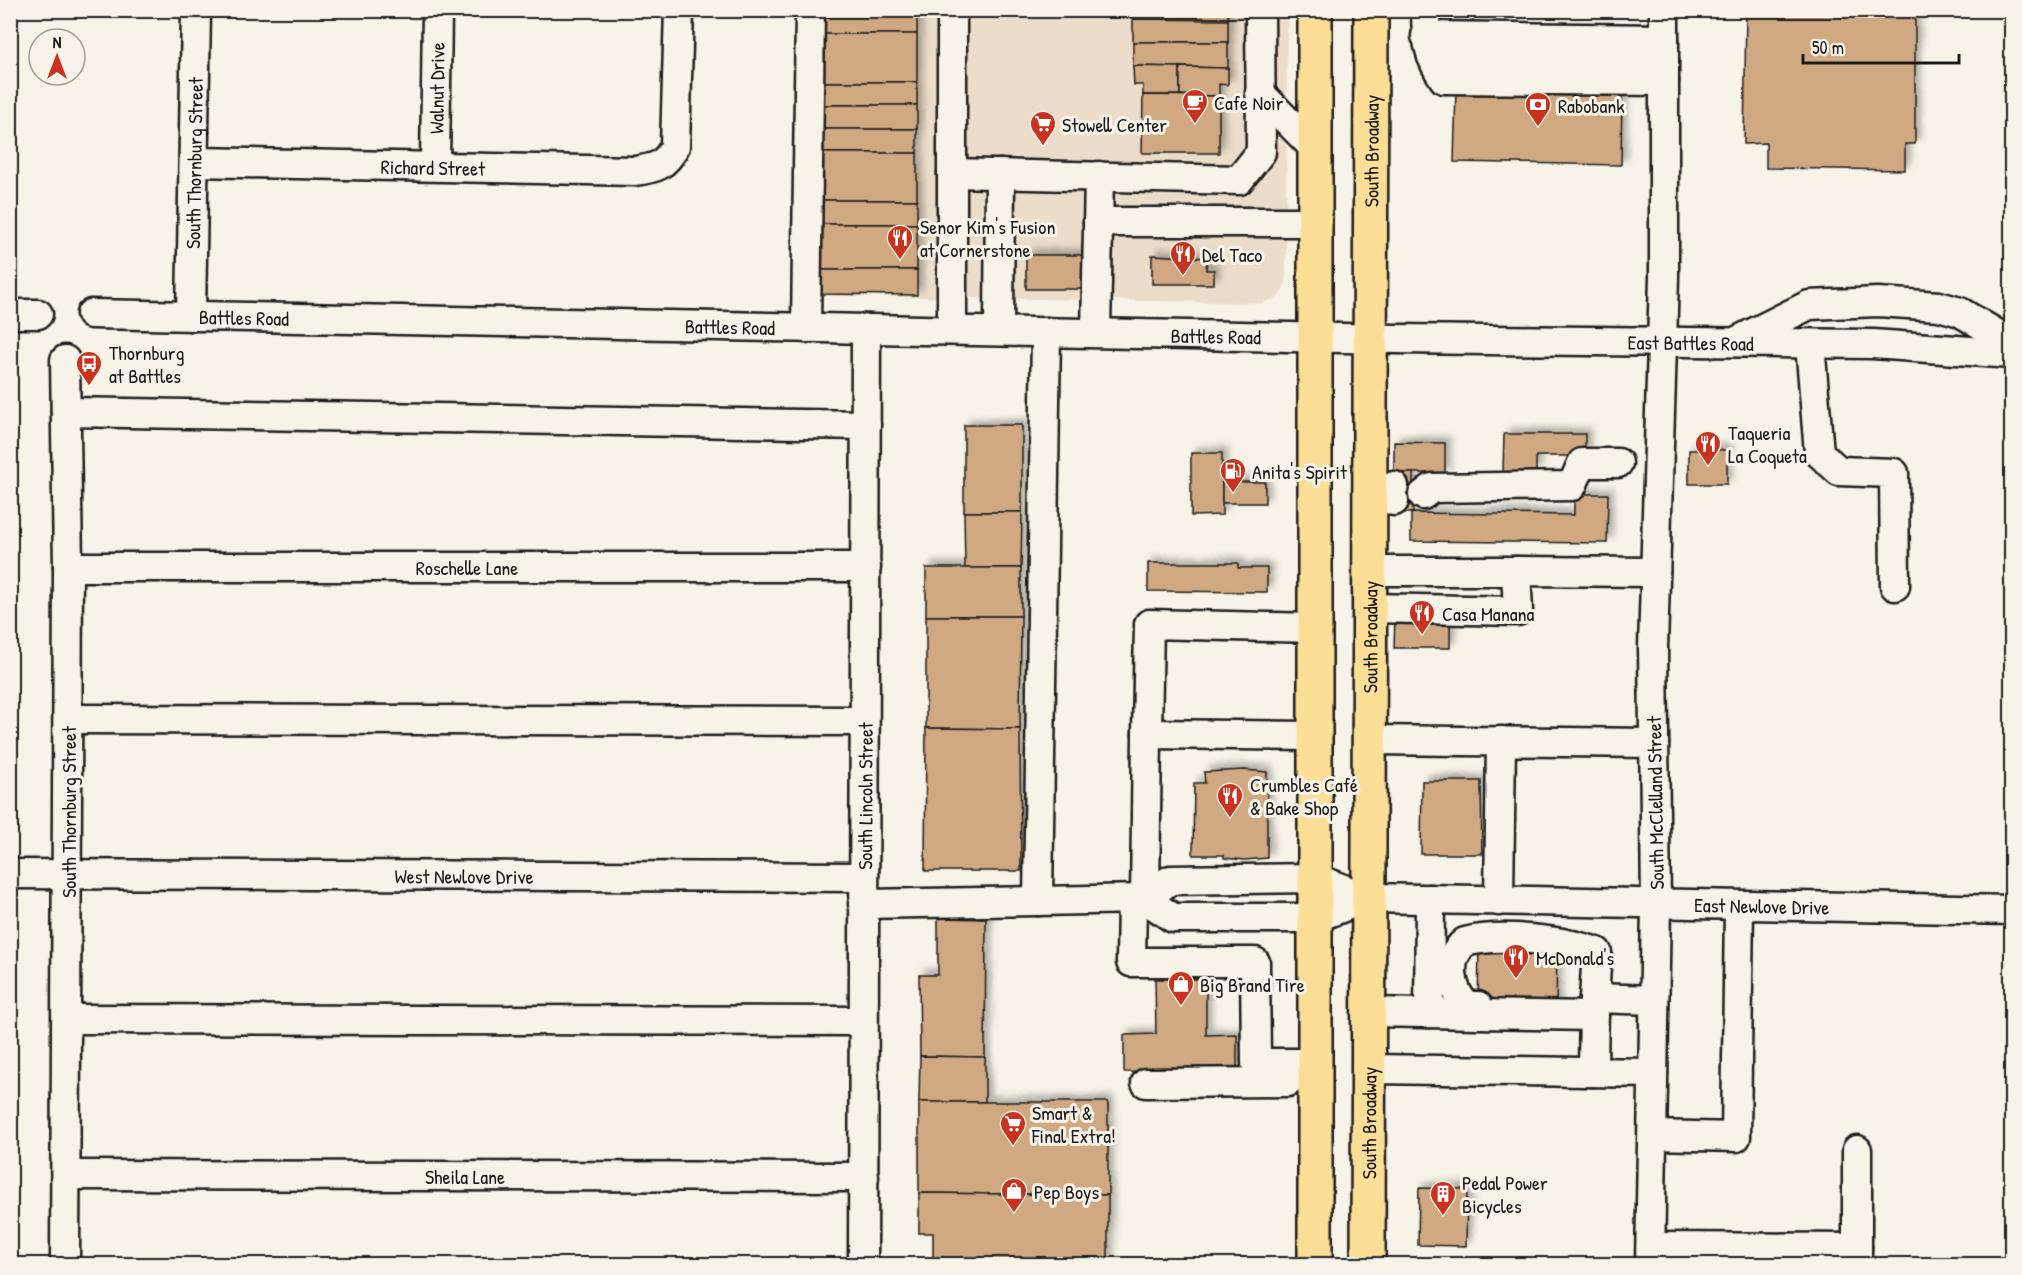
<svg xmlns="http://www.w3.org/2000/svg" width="2022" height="1275" font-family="'Patrick Hand',sans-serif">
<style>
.built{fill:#ebddc9}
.building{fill:#d0a982;stroke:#1c1c1c;stroke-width:1.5;filter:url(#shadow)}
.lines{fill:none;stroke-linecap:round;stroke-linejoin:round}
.minor-casing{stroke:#1c1c1c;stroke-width:33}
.major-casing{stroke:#1c1c1c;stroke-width:38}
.minor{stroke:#f7f3e8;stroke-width:28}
.major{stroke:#fdde96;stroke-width:33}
.labels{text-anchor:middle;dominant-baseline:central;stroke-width:6;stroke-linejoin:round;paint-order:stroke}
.street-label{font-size:20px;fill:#1c1c1c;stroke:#f7f3e8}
.poi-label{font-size:20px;fill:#1c1c1c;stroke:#f7f3e8;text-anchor:start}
</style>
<defs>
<filter id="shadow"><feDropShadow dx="5.5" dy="-5.5" stdDeviation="3" flood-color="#0004"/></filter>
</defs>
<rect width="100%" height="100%" fill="#f7f3e8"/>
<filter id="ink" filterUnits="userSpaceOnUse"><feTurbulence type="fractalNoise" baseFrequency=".0167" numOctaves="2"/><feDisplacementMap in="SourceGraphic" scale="12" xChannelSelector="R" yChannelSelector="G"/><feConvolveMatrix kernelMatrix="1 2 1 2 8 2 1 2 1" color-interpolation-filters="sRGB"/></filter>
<g filter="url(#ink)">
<path class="built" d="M801 11H1287L1286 283 1283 290 1278 297 1263 303 799 295Z"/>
<g class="building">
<path d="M820 10H917L820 11Z"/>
<path d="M1133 10H1228V20L1133 19Z"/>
<path d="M1746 10H1915V144H1905V170L1766 168V143L1744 144Z"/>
<path d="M820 11H917V34H819Z"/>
<path d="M1133 19 1228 20V42H1133Z"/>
<rect x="819" y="34" width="98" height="48"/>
<path d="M1133 42H1228V68L1133 66Z"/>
<path d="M1133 66 1180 67V95H1143V85H1134Z"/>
<path d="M1180 67 1228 68V85L1219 84V96L1180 95Z"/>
<rect x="819" y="82" width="98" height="23"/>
<path d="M1456 89 1608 91V95H1622L1621 165 1454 162Z"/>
<path d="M1143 95 1219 96V153H1142Z"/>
<rect x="819" y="105" width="98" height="24"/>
<rect x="819" y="129" width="98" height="24"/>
<path d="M819 153H917V200H818Z"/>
<rect x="818" y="200" width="99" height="24"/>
<rect x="818" y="224" width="99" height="46"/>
<rect x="1026" y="255" width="57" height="34"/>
<path d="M1152 255 1207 258 1206 270H1214V284H1152Z"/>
<path d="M818 270H917V295L817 294Z"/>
<rect x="964" y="425" width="58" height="87"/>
<path d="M1504 434H1585V456H1536V472H1503Z"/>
<path d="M1394 442 1445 443V473H1394Z"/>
<rect x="1689" y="450" width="38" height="34"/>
<path d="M1191 453H1222V515L1191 516Z"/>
<rect x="1394" y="473" width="19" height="40"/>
<rect x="1222" y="482" width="43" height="21"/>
<path d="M1574 494H1608L1607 543 1411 541V513L1574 515Z"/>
<path d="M964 512H1022L1021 568H965Z"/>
<path d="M1148 563H1238V568H1267V592L1148 591Z"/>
<rect x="926" y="568" width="95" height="48"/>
<path d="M926 616H1021L1020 729 926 728Z"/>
<path d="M1395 617 1429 618V625H1450V648H1394Z"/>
<path d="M926 728 1020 729 1021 871H925Z"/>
<path d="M1245 770 1267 772V858L1245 860 1224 858V855H1193L1194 783H1205L1204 772Z"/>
<path d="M1422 781H1481L1482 854H1421Z"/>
<path d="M938 918 986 919 985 1057 920 1056 919 975H938Z"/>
<path d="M1479 945 1557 946 1556 1010 1478 1009Z"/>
<path d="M1155 979H1206V1035L1237 1034V1073L1124 1072V1035L1156 1034Z"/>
<path d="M920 1056 985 1057V1102H919Z"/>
<path d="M919 1102H1108V1195L919 1193Z"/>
<path d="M1419 1188 1467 1189 1466 1246 1418 1245Z"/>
<path d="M919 1193 1108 1195V1264H933V1233H919Z"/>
</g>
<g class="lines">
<defs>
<g id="minor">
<path d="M952 10V330"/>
<path d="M1426 10C1426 36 1428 57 1444 79L1664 81"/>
<path d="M1426 36 1664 39"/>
<path d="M1432 57 1664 60"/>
<path d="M1260 93 1315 149"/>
<path id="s1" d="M196 162 635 171C656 168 665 166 675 146L679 10"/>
<path id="s2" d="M435 166 437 10"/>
<path d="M952 173 1239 180 1261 152 1260 10"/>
<path d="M1098 222H1315"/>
<path d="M10 314H38"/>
<path id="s3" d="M91 314 1397 339 1873 344 2012 354"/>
<path id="s4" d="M191 316 196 10"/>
<path d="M806 328 810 10"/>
<path d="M999 331 1000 174"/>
<path d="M1096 332 1099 176"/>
<path d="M1737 341 1809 305 1878 302 1939 306 1960 312 2012 343"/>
<path d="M1810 344 1819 453 1839 471 1894 473 1895 586"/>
<path d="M65 360 68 567 65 1264"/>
<path d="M66 412 866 425"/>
<path d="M1394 486 1387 494 1394 501"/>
<path d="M1423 495 1432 488 1572 486 1582 463H1618"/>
<path id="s5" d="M68 567H866"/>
<path d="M1369 571H1516"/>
<path d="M1369 608 1518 611 1516 571 1655 572"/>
<path d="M68 719 864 721"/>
<path d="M1147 734 1149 624 1315 628"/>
<path d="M1368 740 1654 743"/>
<path id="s6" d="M10 874 863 877"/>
<path id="s7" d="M1145 899 1170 880 1315 878 1367 898 2012 910"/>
<path d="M1145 899 1147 734 1315 736"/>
<path d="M1132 900 1131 962H1255L1256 1063H1315"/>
<path d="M1038 901 1046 332"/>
<path d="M1499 901 1501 741"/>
<path d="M863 904 1145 899 1173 918H1315L1367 898"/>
<path d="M1478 1006H1467C1450 990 1445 958 1465 942 1500 933 1564 940 1597 952L1594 998"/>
<path d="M1368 1012 1594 1016"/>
<path d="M1429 1013 1430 899"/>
<path d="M68 1019 863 1021"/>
<path d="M1368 1069 1653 1073"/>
<path d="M1593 1072 1594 998 1654 1000"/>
<path d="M1146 1083 1288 1082"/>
<path d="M1653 1135 1736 1137 1739 906"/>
<path d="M1857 1150V1264"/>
<path id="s8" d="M66 1175 864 1177"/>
<path d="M1651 1247 1857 1248"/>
<path id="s9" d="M863 1264 866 329"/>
<path d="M1650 1264 1656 904 1653 648 1664 277V10"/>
</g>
<g id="major">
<path d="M1315 10V1264"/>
<path id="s10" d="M1368 1264 1371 10"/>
</g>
</defs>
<use href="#minor" class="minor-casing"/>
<use href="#major" class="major-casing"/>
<use href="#minor" class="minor"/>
<use href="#major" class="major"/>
</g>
</g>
<defs>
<symbol id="cafe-pin" viewBox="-11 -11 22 30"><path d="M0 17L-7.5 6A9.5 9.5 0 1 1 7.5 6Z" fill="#c8321e" stroke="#f7f3e8"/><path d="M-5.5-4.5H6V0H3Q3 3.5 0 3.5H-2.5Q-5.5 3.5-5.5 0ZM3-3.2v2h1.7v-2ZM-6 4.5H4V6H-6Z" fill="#fff"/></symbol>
<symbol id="bank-pin" viewBox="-11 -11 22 30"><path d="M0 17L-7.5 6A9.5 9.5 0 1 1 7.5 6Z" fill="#c8321e" stroke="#f7f3e8"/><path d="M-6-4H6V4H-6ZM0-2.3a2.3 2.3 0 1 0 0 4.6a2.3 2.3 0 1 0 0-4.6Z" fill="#fff"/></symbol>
<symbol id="supermarket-pin" viewBox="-11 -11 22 30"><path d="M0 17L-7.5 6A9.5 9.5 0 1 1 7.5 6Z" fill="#c8321e" stroke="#f7f3e8"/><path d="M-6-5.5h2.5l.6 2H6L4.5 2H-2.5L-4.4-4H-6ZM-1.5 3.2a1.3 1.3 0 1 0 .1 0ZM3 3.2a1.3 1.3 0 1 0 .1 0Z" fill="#fff"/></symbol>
<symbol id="restaurant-pin" viewBox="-11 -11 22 30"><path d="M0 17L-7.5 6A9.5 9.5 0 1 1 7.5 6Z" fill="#c8321e" stroke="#f7f3e8"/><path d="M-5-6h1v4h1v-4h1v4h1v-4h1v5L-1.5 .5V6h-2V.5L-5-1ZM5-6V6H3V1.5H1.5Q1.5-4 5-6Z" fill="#fff"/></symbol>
<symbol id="bus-pin" viewBox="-11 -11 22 30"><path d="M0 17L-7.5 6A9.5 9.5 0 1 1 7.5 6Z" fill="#c8321e" stroke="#f7f3e8"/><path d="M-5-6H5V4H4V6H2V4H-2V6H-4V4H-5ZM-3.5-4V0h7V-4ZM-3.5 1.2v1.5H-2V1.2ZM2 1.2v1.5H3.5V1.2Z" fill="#fff"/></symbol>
<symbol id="fuel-pin" viewBox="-11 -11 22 30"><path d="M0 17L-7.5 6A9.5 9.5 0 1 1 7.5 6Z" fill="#c8321e" stroke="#f7f3e8"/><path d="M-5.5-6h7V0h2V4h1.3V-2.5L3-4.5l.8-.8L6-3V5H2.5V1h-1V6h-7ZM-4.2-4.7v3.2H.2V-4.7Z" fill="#fff"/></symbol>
<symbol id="shop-pin" viewBox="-11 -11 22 30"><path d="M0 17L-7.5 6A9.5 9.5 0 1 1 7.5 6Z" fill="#c8321e" stroke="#f7f3e8"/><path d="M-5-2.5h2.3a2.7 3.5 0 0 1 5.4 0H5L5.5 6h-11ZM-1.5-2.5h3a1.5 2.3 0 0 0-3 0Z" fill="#fff"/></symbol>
<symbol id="building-pin" viewBox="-11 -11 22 30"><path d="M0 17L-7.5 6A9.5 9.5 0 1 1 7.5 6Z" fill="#c8321e" stroke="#f7f3e8"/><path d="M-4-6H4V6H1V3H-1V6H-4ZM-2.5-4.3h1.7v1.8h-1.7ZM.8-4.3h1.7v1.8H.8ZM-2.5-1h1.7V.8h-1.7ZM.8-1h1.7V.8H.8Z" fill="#fff"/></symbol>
</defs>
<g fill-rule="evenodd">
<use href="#cafe-pin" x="1180" y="87" width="30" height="40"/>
<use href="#bank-pin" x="1523" y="90" width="30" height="40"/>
<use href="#supermarket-pin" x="1028" y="109" width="30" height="40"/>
<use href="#restaurant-pin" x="885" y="223" width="30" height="40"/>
<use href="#restaurant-pin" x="1168" y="239" width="30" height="40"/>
<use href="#bus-pin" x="74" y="349" width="30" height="40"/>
<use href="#restaurant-pin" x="1693" y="429" width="30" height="40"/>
<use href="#fuel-pin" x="1218" y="456" width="30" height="40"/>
<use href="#restaurant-pin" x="1407" y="598" width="30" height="40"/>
<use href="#restaurant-pin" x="1215" y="781" width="30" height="40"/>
<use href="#restaurant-pin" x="1501" y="942" width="30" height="40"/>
<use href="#shop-pin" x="1166" y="969" width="30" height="40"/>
<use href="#supermarket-pin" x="998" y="1109" width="30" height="40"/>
<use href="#shop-pin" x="999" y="1176" width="30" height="40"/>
<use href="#building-pin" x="1428" y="1179" width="30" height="40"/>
</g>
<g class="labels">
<g class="street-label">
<text stroke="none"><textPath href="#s2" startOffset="78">Walnut Drive</textPath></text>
<text stroke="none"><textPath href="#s10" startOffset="1113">South Broadway</textPath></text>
<text stroke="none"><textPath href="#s4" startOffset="153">South Thornburg Street</textPath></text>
<text stroke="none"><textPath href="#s1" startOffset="237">Richard Street</textPath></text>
<text stroke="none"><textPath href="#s3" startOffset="153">Battles Road</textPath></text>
<text stroke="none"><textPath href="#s3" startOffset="639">Battles Road</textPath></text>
<text stroke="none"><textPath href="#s3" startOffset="1125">Battles Road</textPath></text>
<text stroke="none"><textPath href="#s3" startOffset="1600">East Battles Road</textPath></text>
<text stroke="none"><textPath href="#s5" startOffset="399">Roschelle Lane</textPath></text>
<text stroke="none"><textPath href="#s10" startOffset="627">South Broadway</textPath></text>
<text stroke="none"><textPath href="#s9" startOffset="468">South Lincoln Street</textPath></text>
<text transform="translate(1655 803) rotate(-91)">South McClelland Street</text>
<text transform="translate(68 812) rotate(-90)">South Thornburg Street</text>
<text stroke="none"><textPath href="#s6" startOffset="454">West Newlove Drive</textPath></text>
<text stroke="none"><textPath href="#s7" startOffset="627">East Newlove Drive</textPath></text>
<text stroke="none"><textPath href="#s10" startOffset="141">South Broadway</textPath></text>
<text stroke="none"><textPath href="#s8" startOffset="399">Sheila Lane</textPath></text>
</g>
<g class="poi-label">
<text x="1214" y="102">Cafe Noir</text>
<text x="1558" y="105">Rabobank</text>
<text x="1062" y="124">Stowell Center</text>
<text x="920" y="226">Senor Kim's Fusion<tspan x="920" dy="23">at Cornerstone</tspan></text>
<text x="1202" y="254">Del Taco</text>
<text x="109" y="352">Thornburg<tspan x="109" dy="23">at Battles</tspan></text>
<text x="1728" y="432">Taqueria<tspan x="1728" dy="23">La Coqueta</tspan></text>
<text x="1252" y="471">Anita's Spirit</text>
<text x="1442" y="613">Casa Manana</text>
<text x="1250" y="784">Crumbles Café<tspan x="1250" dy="23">&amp; Bake Shop</tspan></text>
<text x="1536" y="957">McDonald's</text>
<text x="1200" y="984">Big Brand Tire</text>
<text x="1032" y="1112">Smart &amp;<tspan x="1032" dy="23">Final Extra!</tspan></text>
<text x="1462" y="1182">Pedal Power<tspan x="1462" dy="23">Bicycles</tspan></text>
<text x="1034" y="1191">Pep Boys</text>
</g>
</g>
<rect width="2022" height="1275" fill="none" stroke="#f7f3e8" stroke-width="36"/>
<rect x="18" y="18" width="1986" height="1239" fill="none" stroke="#1c1c1c" stroke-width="2" filter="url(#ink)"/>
<g transform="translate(57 57)"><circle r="28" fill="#f7f3e8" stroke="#9f9d96" stroke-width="1.5"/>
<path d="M0-4.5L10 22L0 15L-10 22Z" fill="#c8321e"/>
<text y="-9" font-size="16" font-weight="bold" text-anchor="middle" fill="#1c1c1c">N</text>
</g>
<path d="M1803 54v9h156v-9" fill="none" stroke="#1c1c1c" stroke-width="3"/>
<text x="1812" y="54" font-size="18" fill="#1c1c1c" stroke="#f7f3e8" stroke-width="4.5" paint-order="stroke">50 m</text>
</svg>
